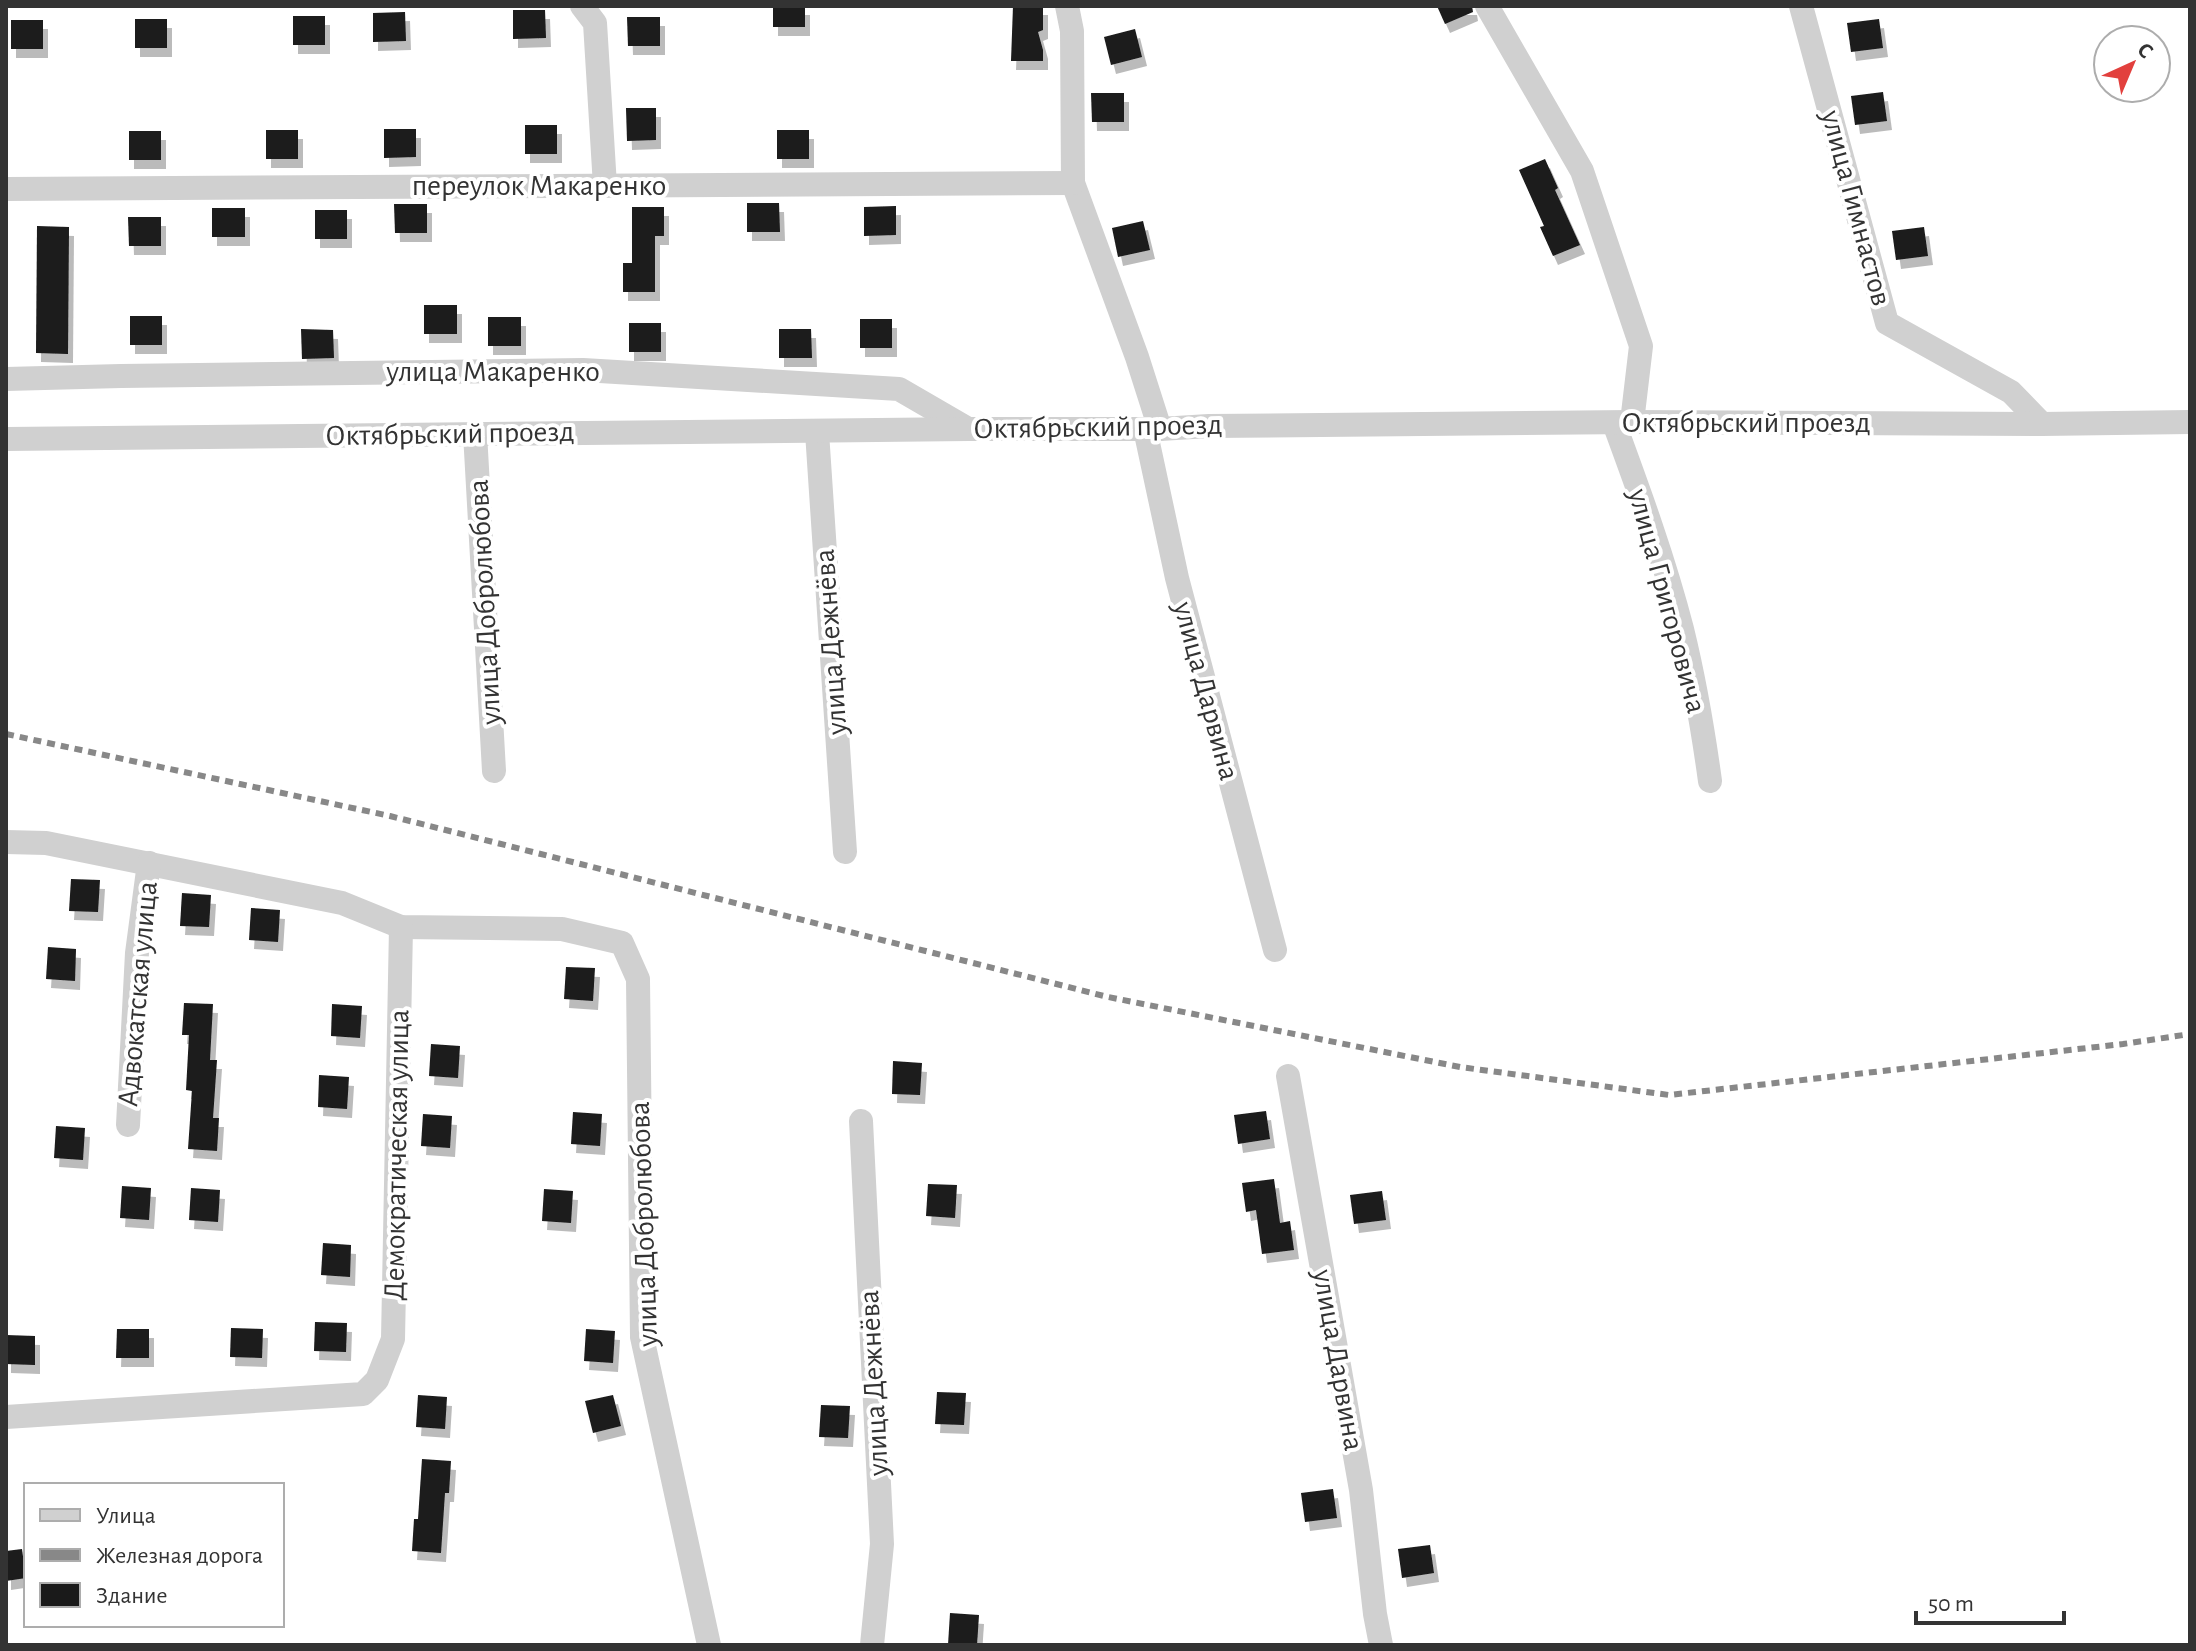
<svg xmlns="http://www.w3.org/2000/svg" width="2196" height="1651" font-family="'Alegreya Sans',sans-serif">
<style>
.building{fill:#1a1a1a;filter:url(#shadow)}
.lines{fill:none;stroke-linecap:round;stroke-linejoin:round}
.street{stroke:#d0d0d0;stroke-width:24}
.rail{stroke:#888;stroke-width:6;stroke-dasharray:8 6;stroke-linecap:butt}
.labels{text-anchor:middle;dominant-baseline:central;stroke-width:8;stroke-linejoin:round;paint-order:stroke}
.street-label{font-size:30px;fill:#333;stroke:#fff}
</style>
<defs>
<filter id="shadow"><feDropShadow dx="5" dy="9" stdDeviation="0" flood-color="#0004"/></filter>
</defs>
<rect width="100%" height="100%" fill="#fff"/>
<g class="building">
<rect x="773" y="6" width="32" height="21"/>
<path d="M1013 6H1043V30L1038 32 1043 50V61H1011Z"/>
<path d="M1437 6H1472L1473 12 1445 24Z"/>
<path d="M513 10H545L546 38 513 39Z"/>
<path d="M405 12 406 41 373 42V13Z"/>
<rect x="293" y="16" width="32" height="29"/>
<path d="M627 17H660V46H628Z"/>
<rect x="135" y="19" width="32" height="29"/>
<path d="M1879 19 1883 48 1851 52 1847 23Z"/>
<rect x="11" y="20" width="32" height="29"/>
<path d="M1135 29 1142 57 1111 65 1104 37Z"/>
<path d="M1883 92 1887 121 1855 125 1851 96Z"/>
<path d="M1091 93H1124V122H1092Z"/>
<path d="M626 108H656V140L627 141Z"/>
<rect x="525" y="125" width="32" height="29"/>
<path d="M384 129H416V157L384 158Z"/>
<rect x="266" y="130" width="32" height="29"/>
<rect x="777" y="130" width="32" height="29"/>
<rect x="129" y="131" width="32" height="29"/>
<path d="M1545 159 1558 188 1555 190 1580 245 1553 256 1540 227 1544 226 1519 170Z"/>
<path d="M747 203H779L780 232H747Z"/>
<path d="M394 204H427V233H395Z"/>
<path d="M896 206V235L864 236V207Z"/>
<path d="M632 207H664V236H655V292H623V263H632Z"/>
<rect x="212" y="208" width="33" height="29"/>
<rect x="315" y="210" width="32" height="29"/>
<path d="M128 217H161V246H129Z"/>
<path d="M1143 221 1150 250 1118 257 1112 228Z"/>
<path d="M37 226 69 227 68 354 36 353Z"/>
<path d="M1924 227 1928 256 1896 260 1892 231Z"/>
<rect x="424" y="305" width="33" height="29"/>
<rect x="130" y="316" width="32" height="29"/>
<rect x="488" y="317" width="33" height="29"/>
<rect x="860" y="319" width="32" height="29"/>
<rect x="629" y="323" width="32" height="29"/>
<path d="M301 329 333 330 334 358 302 359Z"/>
<path d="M779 329H811L812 358H779Z"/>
<path d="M71 879 100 880 98 912 69 911Z"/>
<path d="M182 893 211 895 209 927 180 926Z"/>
<path d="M251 908 280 910 278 942 249 940Z"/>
<path d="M48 947 76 949 75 981 46 979Z"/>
<path d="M566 967 595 968 593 1001 564 999Z"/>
<path d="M184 1003 213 1004 210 1060H217L213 1118H219L217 1151 188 1149 192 1091 186 1090 189 1035H182Z"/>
<path d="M332 1004 362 1006 360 1038 331 1036Z"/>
<path d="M431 1044 460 1046 458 1078 429 1076Z"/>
<path d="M893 1061 922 1063 920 1095 892 1094Z"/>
<path d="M319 1075 349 1077 347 1109 318 1107Z"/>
<path d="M1266 1111 1270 1139 1238 1144 1234 1115Z"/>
<path d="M573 1112 602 1114 600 1146 571 1144Z"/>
<path d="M423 1114 452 1116 450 1148 421 1146Z"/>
<path d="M56 1126 85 1128 83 1160 54 1158Z"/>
<path d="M1274 1179 1280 1223 1290 1221 1294 1250 1262 1254 1256 1210 1246 1212 1242 1183Z"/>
<path d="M928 1184 957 1185 955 1218 926 1216Z"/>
<path d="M122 1186 151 1188 149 1220 120 1218Z"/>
<path d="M191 1188 220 1190 218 1222 189 1220Z"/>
<path d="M544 1189 573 1191 571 1223 542 1221Z"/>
<path d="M1382 1191 1386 1220 1354 1224 1350 1195Z"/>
<path d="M323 1243 351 1245 350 1277 321 1275Z"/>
<path d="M315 1322 347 1323 346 1352 314 1351Z"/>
<path d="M231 1328 263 1329 262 1358 230 1357Z"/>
<path d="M117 1329H149V1358H116Z"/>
<path d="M586 1329 615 1331 613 1363 584 1361Z"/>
<path d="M6 1335 35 1336V1365L6 1364Z"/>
<path d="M937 1392 966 1393 964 1425 935 1424Z"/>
<path d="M418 1395 447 1397 445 1429 416 1427Z"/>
<path d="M613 1395 621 1426 593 1433 585 1401Z"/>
<path d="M821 1405 850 1406 848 1438 819 1437Z"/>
<path d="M422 1459 451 1461 449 1493H445L441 1553 412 1551 414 1519H418Z"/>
<path d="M1333 1489 1337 1518 1305 1522 1301 1493Z"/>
<path d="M1430 1545 1434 1573 1402 1578 1398 1549Z"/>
<path d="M22 1549 26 1578 6 1581V1551Z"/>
<path d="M950 1613 979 1615 977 1645H948Z"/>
</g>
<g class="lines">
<g class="street">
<path d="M582 6 595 23 605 186"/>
<path d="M1067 6 1072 31 1073 183 1137 357 1160 429"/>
<path d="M1487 6 1582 171 1641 346 1632 422"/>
<path d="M1801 6 1887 323 2011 392 2042 424"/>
<path d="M6 189 1073 183"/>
<path d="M6 379 121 376 583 370 899 389 968 429"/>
<path d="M1614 423C1639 491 1664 559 1682 629 1694 678 1703 730 1710 781"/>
<path d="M1145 429 1177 578 1275 950"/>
<path d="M817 432 845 852"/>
<path d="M475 433 494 771"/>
<path d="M6 439 969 429H1160L1209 426 1632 422 2042 424 2190 422"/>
<path d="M6 842 46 843 342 903 401 927 562 929 622 943 638 979 642 1337 709 1645"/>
<path d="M1288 1076 1361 1490 1375 1614 1381 1645"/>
<path d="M861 1121 882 1544 872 1645"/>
<path d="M128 1125 137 953 149 863"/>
<path d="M6 1417 363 1394 377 1380 393 1339 401 927"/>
</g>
<path class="rail" d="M6 734 390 816 1108 997 1460 1067 1669 1095 2123 1044 2190 1034"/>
</g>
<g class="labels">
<g class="street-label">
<text x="539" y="186">переулок Макаренко</text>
<text transform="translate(1856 208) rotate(75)">улица Гимнастов</text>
<text x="493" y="372">улица Макаренко</text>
<text x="1746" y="423">Октябрьский проезд</text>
<text transform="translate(1098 427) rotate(-1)">Октябрьский проезд</text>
<text transform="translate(450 434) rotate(-1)">Октябрьский проезд</text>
<text transform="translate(1667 601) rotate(75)">улица Григоровича</text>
<text transform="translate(485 602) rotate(-93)">улица Добролюбова</text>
<text transform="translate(831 642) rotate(-94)">улица Дежнёва</text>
<text transform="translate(1206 691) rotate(75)">улица Дарвина</text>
<text transform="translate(138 994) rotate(-85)">Адвокатская улица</text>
<text transform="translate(397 1155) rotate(-89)">Демократическая улица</text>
<text transform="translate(644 1224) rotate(-92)">улица Добролюбова</text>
<text transform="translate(1338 1360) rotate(80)">улица Дарвина</text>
<text transform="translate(874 1383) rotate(-93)">улица Дежнёва</text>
</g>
</g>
<rect width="2196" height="1651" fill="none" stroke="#333333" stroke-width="16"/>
<rect x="24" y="1483" width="260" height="144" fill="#ffffff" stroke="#adadad" stroke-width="2"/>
<rect x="40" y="1509" width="40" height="12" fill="#d0d0d0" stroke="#adadad" stroke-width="2"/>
<text x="96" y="1523" font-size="24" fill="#333333">Улица</text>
<rect x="40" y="1549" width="40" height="12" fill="#888888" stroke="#adadad" stroke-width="2"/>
<text x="96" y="1563" font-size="24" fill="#333333">Железная дорога</text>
<rect x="40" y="1583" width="40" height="24" fill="#1a1a1a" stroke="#adadad" stroke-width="2"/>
<text x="96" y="1603" font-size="24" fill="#333333">Здание</text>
<g transform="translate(2132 64) rotate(44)"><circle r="38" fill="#ffffff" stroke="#adadad" stroke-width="2"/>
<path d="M0-6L14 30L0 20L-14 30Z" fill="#e2403d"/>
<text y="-12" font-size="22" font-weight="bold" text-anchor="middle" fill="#333333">С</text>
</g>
<path d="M1916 1611v12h148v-12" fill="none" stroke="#333333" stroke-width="4"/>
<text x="1928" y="1611" font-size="24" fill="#333333" stroke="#ffffff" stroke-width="6" paint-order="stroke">50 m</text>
</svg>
